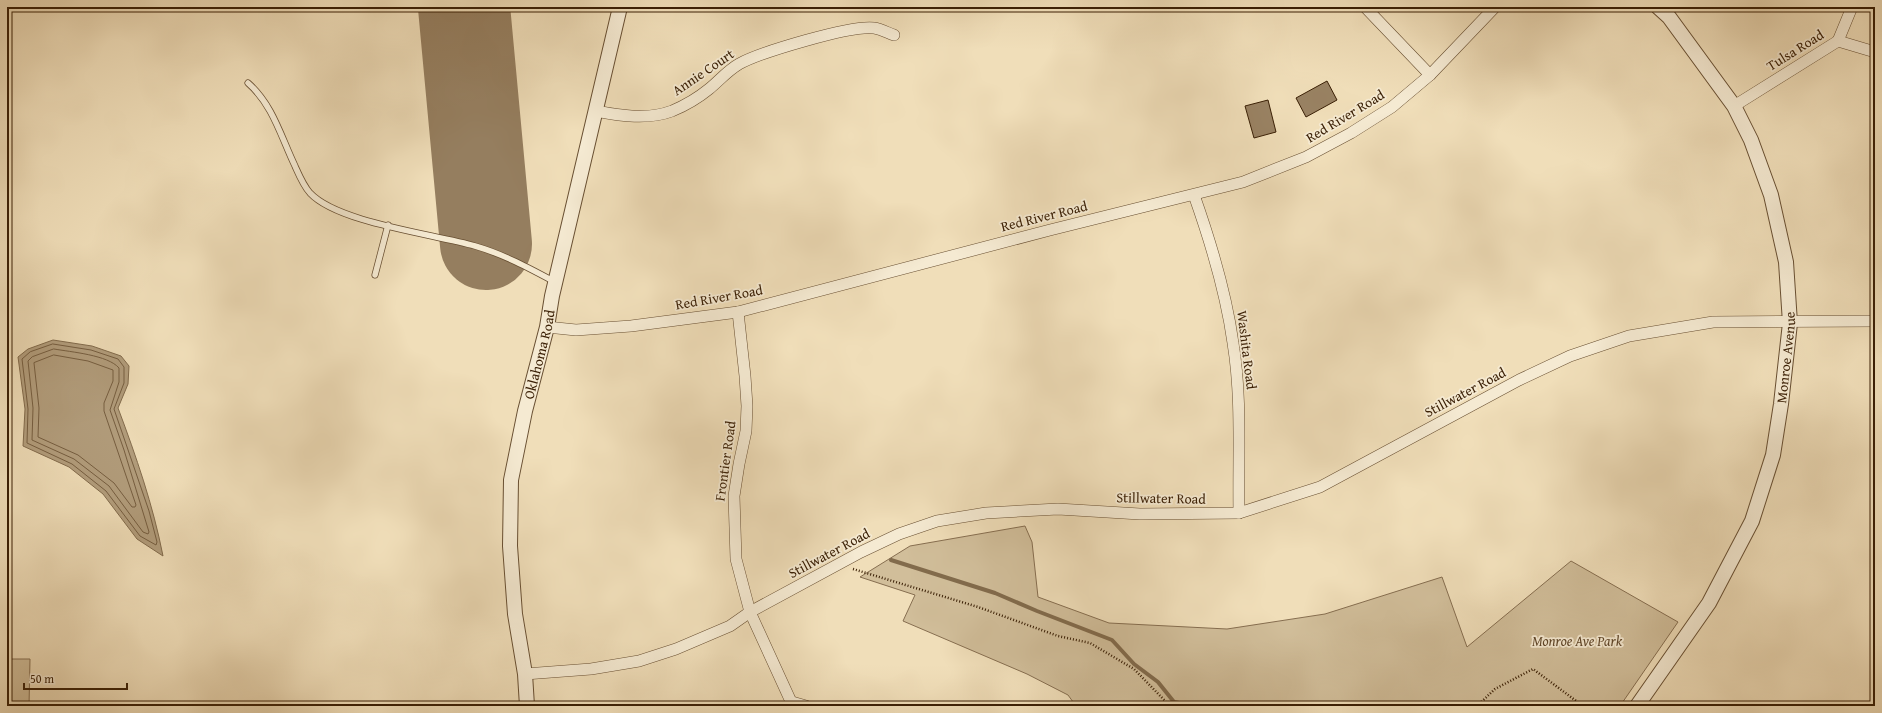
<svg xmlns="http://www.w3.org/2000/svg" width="1882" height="713" font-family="'Gentium Book Plus',serif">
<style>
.green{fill:#d1be9a;stroke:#866e50}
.water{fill:#b29d7c;stroke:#826b4c}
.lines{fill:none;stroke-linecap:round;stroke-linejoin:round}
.shore{stroke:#765e40;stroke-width:1}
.stream{stroke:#826b4c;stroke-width:4}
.runway{stroke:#957e5f;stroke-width:92}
.building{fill:#998263;stroke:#3a1f05}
.service-casing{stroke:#684f32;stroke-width:7}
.minor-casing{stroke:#684f32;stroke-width:12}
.tertiary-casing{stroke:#684f32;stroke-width:16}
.path{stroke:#3a1f05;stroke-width:2.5;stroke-dasharray:1 2;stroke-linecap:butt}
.service{stroke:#f5ead2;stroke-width:5.5}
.minor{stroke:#f5ead2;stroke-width:11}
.tertiary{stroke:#f5ead2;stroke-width:14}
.labels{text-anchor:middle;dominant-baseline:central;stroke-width:3.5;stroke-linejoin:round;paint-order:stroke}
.street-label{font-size:14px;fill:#3a1f05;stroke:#f5ead2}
.park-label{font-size:14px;font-style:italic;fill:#60472a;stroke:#f5ead2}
</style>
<rect width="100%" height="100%" fill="#f0deb9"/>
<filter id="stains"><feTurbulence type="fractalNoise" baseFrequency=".005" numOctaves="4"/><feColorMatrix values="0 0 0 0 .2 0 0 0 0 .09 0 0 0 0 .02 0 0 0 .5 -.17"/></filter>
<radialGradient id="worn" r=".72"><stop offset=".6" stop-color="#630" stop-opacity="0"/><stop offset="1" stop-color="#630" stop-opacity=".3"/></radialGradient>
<g class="green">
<path d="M1025 526 1032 542 1038 597 1109 623 1227 629 1325 614 1442 577 1467 647 1571 561 1678 622 1620 706H1076L1068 695 1027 674 903 621 915 595 860 577 910 546Z"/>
<path d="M7 659H30L29 706H7Z"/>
</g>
<path class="water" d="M53 340 92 346 121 356 129 366 128 384 118 408C136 456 153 505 163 556L137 539 103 494 69 467 23 446 25 409 18 357 28 349Z"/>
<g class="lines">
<g class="shore">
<path d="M53 344 91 350 118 359 124 367V383L114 409 149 511 157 542 156 545 140 536 106 491 72 464 27 443 28 409 22 359 30 352Z"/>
<path d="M54 349C71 352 108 355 119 368V382L110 410 124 450 149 532 148 534 143 532 109 486 74 459 32 440 33 408 28 361 32 357Z"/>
<path d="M54 355 88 361 113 370V381L104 403V411L136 505 135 507H132L114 483 78 455 38 437 39 408 34 363Z"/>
</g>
<g class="stream">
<path d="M891 560 995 593 1037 611 1112 640 1134 664 1158 682 1174 702 1194 706"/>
<path d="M1857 706 1859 703 1866 706"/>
</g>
<path class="runway" d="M464 7 486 244"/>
</g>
<g class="building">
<path d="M1327 81 1337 100 1306 117 1296 98Z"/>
<path d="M1268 100 1276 132 1254 138 1245 106Z"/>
</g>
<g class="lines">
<defs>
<g id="service">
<path d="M248 83C273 105 281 137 295 166 299 175 303 185 310 193 338 223 434 234 475 246 503 254 529 268 555 282"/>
<path d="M375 275 388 225"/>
</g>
<g id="minor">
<path d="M1365 7 1430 75"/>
<path d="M1838 41 1852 7"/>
<path d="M1734 106 1838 41 1875 52"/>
<path d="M596 111C621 116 648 120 672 111 684 106 698 98 709 89 719 81 727 71 739 64 761 52 851 25 874 28 881 29 888 33 894 35"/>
<path d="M1194 195C1211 243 1226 292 1233 343 1242 398 1238 457 1239 513"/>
<path d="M738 312 745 376 747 406 746 431 739 464 734 496 736 559 750 612 793 706"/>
<path d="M547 327 576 330 631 326 738 312 1050 230 1243 182 1306 157 1351 133 1392 107 1430 75 1495 7"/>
<path d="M525 674 591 669 639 661 676 649 730 626 750 612 861 552 899 534 937 521 986 513 1058 509 1140 514 1239 513 1320 487 1519 380 1570 356 1629 336 1713 322 1875 321"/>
<path d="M792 702 806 706"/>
</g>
<g id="tertiary">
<path id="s1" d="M527 706 525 674 515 614 510 546 511 480 525 411 547 327 552 296 620 7"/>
<path id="s2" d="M1637 706 1709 603 1752 521 1773 455 1781 404 1790 323 1786 262 1771 195 1751 140 1734 106 1669 17 1658 7"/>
</g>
</defs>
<use href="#service" class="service-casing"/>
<use href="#minor" class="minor-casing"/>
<use href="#tertiary" class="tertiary-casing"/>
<g class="path">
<path d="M853 569 978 607 1058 636 1090 643 1134 669 1170 706"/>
<path d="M1477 706 1495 689 1533 669 1583 706"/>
</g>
<use href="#service" class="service"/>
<use href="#minor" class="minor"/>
<use href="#tertiary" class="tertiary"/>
</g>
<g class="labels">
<g class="street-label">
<text transform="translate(1795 50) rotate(-32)">Tulsa Road</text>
<text transform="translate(703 72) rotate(-34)">Annie Court</text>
<text transform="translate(1345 116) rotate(-31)">Red River Road</text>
<text transform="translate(1044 216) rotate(-14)">Red River Road</text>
<text transform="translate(719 297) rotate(-10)">Red River Road</text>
<text transform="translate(1247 350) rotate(83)">Washita Road</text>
<text stroke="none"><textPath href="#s1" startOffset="356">Oklahoma Road</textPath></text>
<text stroke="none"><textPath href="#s2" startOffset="386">Monroe Avenue</textPath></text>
<text transform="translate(1465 392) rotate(-28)">Stillwater Road</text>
<text transform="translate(725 461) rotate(-82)">Frontier Road</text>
<text transform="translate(1161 498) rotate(1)">Stillwater Road</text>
<text transform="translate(829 553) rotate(-28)">Stillwater Road</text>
</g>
<g class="park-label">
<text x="1577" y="641">Monroe Ave Park</text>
</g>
</g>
<rect width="1882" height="713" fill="none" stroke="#f0deb9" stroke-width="24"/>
<rect x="8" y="8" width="1866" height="697" fill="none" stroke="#3a1f05" stroke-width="2"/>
<rect x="12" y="12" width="1858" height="689" fill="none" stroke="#3a1f05"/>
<path d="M24 683v6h103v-6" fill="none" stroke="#3a1f05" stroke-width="2"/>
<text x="30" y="683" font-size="12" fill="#3a1f05" stroke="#f5ead2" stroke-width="3" paint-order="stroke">50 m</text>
<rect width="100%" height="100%" filter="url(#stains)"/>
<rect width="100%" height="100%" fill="url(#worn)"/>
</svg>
